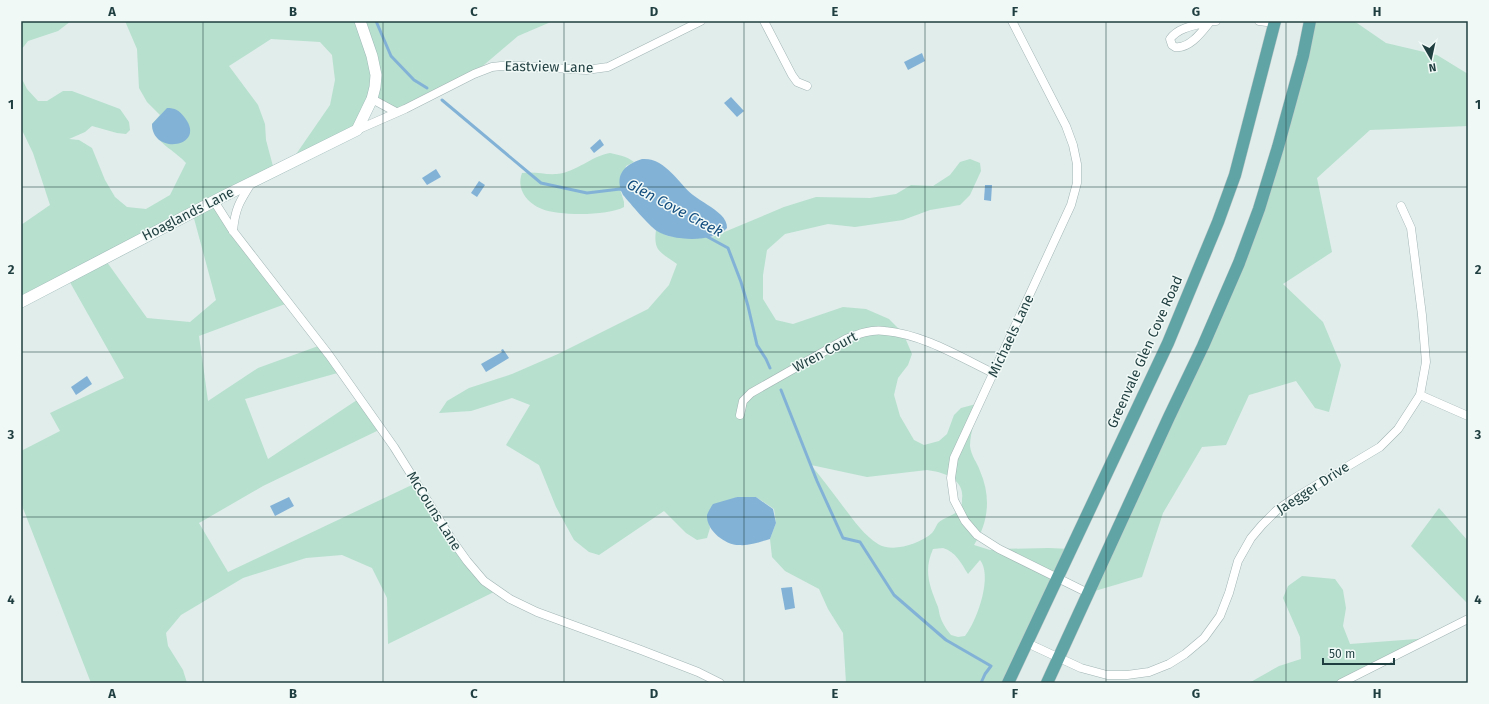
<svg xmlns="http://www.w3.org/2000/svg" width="1489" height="704" font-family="'Fira Sans',sans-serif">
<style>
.green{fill:#b7e0ce;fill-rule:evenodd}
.water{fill:#83b2d7}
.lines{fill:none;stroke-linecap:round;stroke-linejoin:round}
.stream{stroke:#83b2d7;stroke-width:3}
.street-casing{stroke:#a2b5b4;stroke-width:9}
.secondary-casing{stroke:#9eb9b7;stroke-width:12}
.primary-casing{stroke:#c0c9c9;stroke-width:13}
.street{stroke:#fff;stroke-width:8}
.secondary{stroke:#fff;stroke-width:11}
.primary{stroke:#61a4a6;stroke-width:12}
.grid{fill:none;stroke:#1f3e3f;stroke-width:1;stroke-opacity:0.55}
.labels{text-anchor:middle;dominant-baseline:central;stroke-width:3;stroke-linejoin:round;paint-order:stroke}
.street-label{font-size:14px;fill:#1f3e3f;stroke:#f1f9f7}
.water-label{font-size:15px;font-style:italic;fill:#144f80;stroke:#f1f9f7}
.neatline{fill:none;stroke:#1f3e3f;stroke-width:1.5}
.grid-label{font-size:13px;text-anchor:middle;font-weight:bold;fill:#1f3e3f}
</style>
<rect width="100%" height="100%" fill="#e0edeb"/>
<g class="green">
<path d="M21 21H71L58 31 28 41 21 50Z"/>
<path d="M125 21H553L518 36 471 76 396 112 375 100 356 129 290 163 330 105 335 80 332 55 320 42 271 39 229 66 258 105 265 124 266 140 274 170 213 199 288 303 199 336 208 401 258 368 321 345 341 372 245 399 268 459 360 398 381 429 263 486 199 523 228 572 416 483 452 540 498 590 388 644 387 598 372 568 342 555 306 558 243 578 181 615 166 633 168 646 183 670 187 683H91L21 503V451L60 431 50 413 124 378 67 277 21 300V225L50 205 33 153 21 128V77L27 89 38 101H47L63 91H72L120 109 129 122 130 130 126 134 117 133 92 126 85 132 69 139 79 140 92 148 105 180 115 197 127 207 146 209 170 195 186 163C176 151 152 141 152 124L160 115 147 102 139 88 137 49ZM192 211 216 300 190 322 147 318 104 258Z"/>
<path d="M1311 21H1354L1386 43 1437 55 1468 74V126L1370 130 1317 178 1332 252 1283 284 1323 322 1341 365 1329 412 1315 408 1296 381 1249 395 1226 445 1202 447 1163 513 1142 577 1088 593 1239 263Z"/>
<path d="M610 153C619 155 626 156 634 162L626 166 620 189 624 202V207C608 216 559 216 542 209 527 203 516 189 522 173 534 171 545 175 557 174 577 172 591 156 610 153Z"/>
<path d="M970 159 980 163 981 171 970 195 960 205 930 210 903 220 855 227 828 224 785 234 767 250 763 275V299L776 320 793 324 843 307 866 309 889 319 903 333 912 354 908 365 898 378 894 395 900 416 914 440 924 445 939 441 947 434 954 415 961 408 980 403C976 417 970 432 970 446 971 456 977 462 980 471 991 496 989 522 974 545L990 550 999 549 1049 548 1070 549 1008 683H846L843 633 828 609 819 589 785 571 772 557 770 539 776 523 774 509 756 497H737L707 515 710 528 707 538 697 540 686 533 664 511 599 555 589 552 574 540 556 507 539 465 506 445 530 405 512 398 471 411 439 413 447 401 469 388 512 374 558 354 648 309 669 285 677 264C661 252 653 252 656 230L668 236 689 238H710L784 207 816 197 870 198 896 194 911 185 933 186 950 175 960 162ZM811 465 867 477 927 470C943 472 965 479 962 499 962 502 962 506 960 508 955 516 944 517 938 523 936 526 934 531 932 533 920 544 892 553 878 544 864 535 855 522 845 509 834 494 823 480 811 465ZM943 548C956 552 961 563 968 574L980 560C993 576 977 621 965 636L958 637 951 635C947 630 942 623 940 616 939 613 939 610 938 607 930 587 923 571 933 549Z"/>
<path d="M1439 508 1468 541V604L1411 546Z"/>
<path d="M1302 576 1335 579 1343 590 1346 608 1343 626 1350 644 1430 638 1341 683H1249L1279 666 1301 659 1300 637 1283 598 1288 586Z"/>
</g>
<g class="water">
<path d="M922 53 925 61 908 70 904 62Z"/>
<path d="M731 97 744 111 737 117 724 103Z"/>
<path d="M167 108C175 108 179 110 185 118 207 147 152 156 152 124Z"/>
<path d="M600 139 604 145 594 153 590 148Z"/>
<path d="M642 159C665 157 678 183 693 195 702 202 713 207 721 215 725 219 727 223 727 228 714 243 672 241 657 231 648 225 631 204 623 195 614 176 623 165 642 159Z"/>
<path d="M436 169 441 177 427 185 422 178Z"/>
<path d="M479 181 485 185 477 197 471 193Z"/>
<path d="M985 185H992L991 201 984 200Z"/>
<path d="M503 349 509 358 486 372 481 364 502 352 501 350Z"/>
<path d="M87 376 92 384 76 395 71 387Z"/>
<path d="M289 497 294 506 275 516 270 506Z"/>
<path d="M737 497H756L773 509 776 523 770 539C759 542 749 546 739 545 725 545 706 530 707 515 708 512 711 507 713 504Z"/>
<path d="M792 587 795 608 785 610 781 588Z"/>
</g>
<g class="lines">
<g class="stream">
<path d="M376 21 391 56 414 80 427 88"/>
<path d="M442 100 541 183 587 193 620 189 622 190"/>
<path d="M706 236 728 248 741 282 748 306 757 345 766 359 770 368"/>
<path d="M781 390 817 481 843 538 860 542 894 595 946 640 991 666 985 674 981 683"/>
</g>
<defs>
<g id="street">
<path d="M764 21 792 75 797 82 807 86"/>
<path d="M1012 21 1066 126 1073 145 1077 164V183L1071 205 954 458 951 478 954 500 965 521 977 535 999 549 1088 593"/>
<path d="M1259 21 1274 23"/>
<path d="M1209 23C1201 33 1189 49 1175 47L1172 45 1170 39C1179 26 1199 25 1213 21H1216"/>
<path d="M372 99 396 112"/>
<path d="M357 130 405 109 474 74 492 67 501 66H522L586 70 608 67 701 21"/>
<path d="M214 201 233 231 329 355 394 447 452 540 467 561 484 581 510 599 537 612 641 650 698 672 720 683"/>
<path d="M233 231C235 208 240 201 252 182"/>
<path d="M1420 395 1468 416"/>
<path d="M740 415 743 401 751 393 846 339C858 334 871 329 885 331 922 334 960 357 993 373"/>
<path d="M1027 643 1081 668 1107 675H1127L1149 672 1169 664 1185 654 1204 638 1220 616 1229 593 1238 561 1251 538 1262 525 1277 510 1293 499 1380 447 1398 429 1420 395 1426 362 1422 315 1411 228 1401 206"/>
<path d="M1341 683 1468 619"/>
</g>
<path id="secondary" d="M21 302 224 196 357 130 372 99 375 87 376 75 372 56 360 21"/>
<g id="primary">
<path d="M1008 683 1168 343 1218 222 1235 175 1275 21"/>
<path d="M1047 683 1169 417 1203 346 1239 263 1259 209 1278 147 1303 56 1310 21"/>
</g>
</defs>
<use href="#street" class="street-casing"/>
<use href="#secondary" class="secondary-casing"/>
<use href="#primary" class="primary-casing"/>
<use href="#street" class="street"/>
<use href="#secondary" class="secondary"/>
<use href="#primary" class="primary"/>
</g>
<path class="grid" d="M203 21V683M383 21V683M564 21V683M744 21V683M925 21V683M1106 21V683M1286 21V683M21 187H1468M21 352H1468M21 517H1468"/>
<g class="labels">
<g class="street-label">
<text transform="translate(549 67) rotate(1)">Eastview Lane</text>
<text transform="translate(188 214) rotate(-27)">Hoaglands Lane</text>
<text transform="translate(1011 336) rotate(-65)">Michaels Lane</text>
<text transform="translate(825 352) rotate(-28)">Wren Court</text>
<text transform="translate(1145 352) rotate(-66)">Greenvale Glen Cove Road</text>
<text transform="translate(1313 488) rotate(-33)">Jaegger Drive</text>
<text transform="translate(434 511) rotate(58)">McCouns Lane</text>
</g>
<g class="water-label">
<text transform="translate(675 208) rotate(28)">Glen Cove Creek</text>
</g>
</g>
<rect width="1489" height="704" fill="none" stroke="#f1f9f7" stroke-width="44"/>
<g transform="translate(1431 58) rotate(171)" stroke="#f1f9f7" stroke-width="3" paint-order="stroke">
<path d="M0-3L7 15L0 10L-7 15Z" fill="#1f3e3f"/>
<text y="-6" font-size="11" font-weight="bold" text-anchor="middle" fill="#1f3e3f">N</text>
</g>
<path d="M1323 658v6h71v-6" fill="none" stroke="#1f3e3f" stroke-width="2"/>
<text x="1329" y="658" font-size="12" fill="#1f3e3f" stroke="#f1f9f7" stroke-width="3" paint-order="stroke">50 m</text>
<rect x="22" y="22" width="1445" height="660" class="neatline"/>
<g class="grid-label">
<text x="112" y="16">A</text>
<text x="293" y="16">B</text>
<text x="474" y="16">C</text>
<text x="654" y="16">D</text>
<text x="835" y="16">E</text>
<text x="1015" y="16">F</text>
<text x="1196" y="16">G</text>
<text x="1377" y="16">H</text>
<text x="11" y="109">1</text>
<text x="1478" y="109">1</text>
<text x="11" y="274">2</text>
<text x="1478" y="274">2</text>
<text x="11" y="439">3</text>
<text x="1478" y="439">3</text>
<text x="11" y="604">4</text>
<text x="1478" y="604">4</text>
<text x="112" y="698">A</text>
<text x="293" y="698">B</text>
<text x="474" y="698">C</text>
<text x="654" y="698">D</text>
<text x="835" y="698">E</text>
<text x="1015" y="698">F</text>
<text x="1196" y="698">G</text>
<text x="1377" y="698">H</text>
</g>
</svg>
